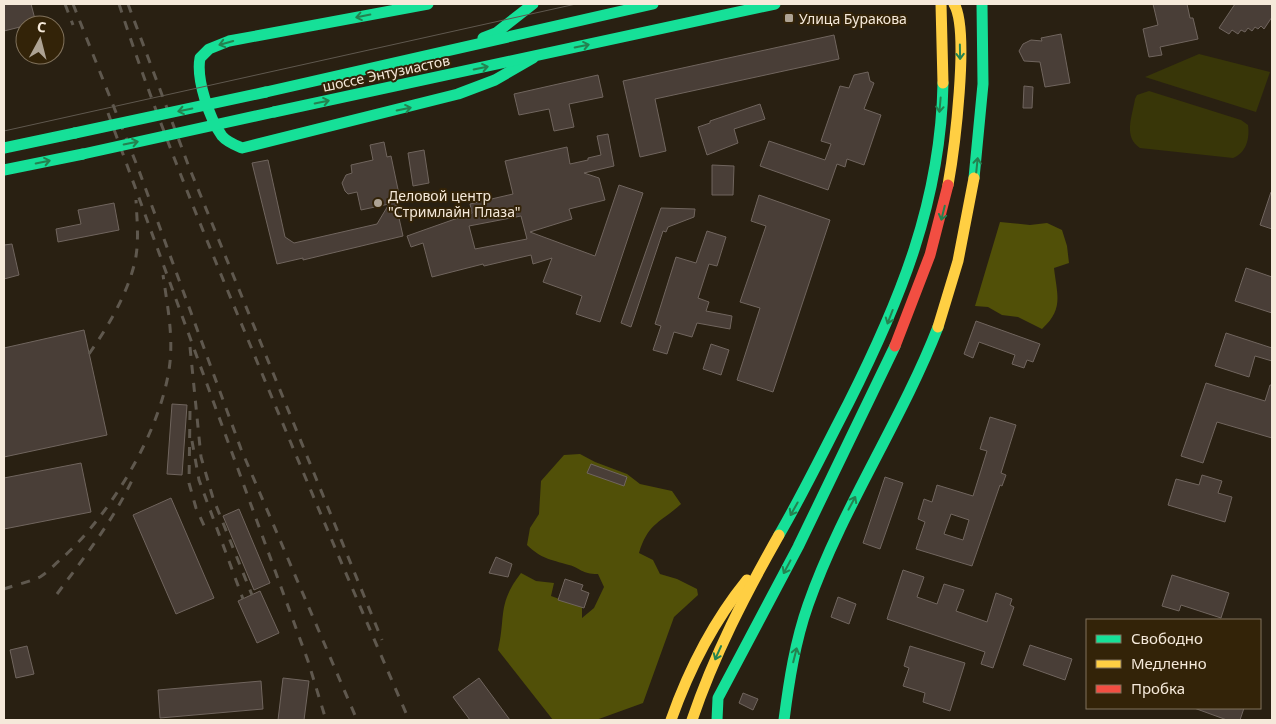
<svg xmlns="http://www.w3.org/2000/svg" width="1276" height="724" font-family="'Noto Sans',sans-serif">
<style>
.green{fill:#383608}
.forest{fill:#515008}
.building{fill:#493e37;stroke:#70655e;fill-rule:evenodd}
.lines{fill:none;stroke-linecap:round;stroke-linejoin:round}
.fast{stroke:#16e098;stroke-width:11}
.slow{stroke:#ffcf43;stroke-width:11}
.jam{stroke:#f24e42;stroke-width:11}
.tram{stroke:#5f584e;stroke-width:1}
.rail{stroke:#5f584e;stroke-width:3;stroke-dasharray:9 9;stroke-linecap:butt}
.fast-bridge{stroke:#16e098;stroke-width:11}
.oneway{stroke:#248250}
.poi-dot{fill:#aea394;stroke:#332308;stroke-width:2}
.labels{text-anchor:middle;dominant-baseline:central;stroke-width:4;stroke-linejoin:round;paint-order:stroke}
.poi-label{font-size:14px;fill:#f5e9da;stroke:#332308;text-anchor:start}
.street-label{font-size:14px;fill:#f5e9da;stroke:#332308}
</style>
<rect width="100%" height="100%" fill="#292012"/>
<g class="green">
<path d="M1199 54 1270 72 1256 112 1145 77Z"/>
<path d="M1149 91 1241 120 1248 125C1250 139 1246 153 1233 158L1140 148C1123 137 1132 117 1135 99L1137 95Z"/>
</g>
<g class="forest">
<path d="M1000 222 1030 225 1047 223 1062 230 1067 246 1069 263 1054 268C1057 295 1064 309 1042 329L1018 317 1002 315 988 307 975 306Z"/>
<path d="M580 454 595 462 627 474 640 484 672 491 681 504C660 523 648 523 639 553L653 560 660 574 677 579 697 589 698 595 674 617 643 703 596 720H553L498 650C506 616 497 604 521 573L536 581 554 583 551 596 582 607V618L594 608 604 587 598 574C581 574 581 568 569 565 549 559 542 559 527 545L530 528 539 514 541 481 564 455Z"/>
</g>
<g class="building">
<path d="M4 4H31L36 23 4 31Z"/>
<path d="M1153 4H1187L1190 18H1193L1198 39 1160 47 1162 55 1149 57 1143 29 1158 25Z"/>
<path d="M1235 4H1272V17L1264 29 1261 26 1258 29 1255 27 1252 31 1248 28 1245 32 1241 30 1238 34 1232 30 1229 34 1219 28Z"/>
<path d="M1061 34 1070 83 1045 87 1040 62 1024 61 1019 51 1023 44 1031 40 1042 41 1041 38Z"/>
<path d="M834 35 839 59 655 99 666 151 640 157 623 81Z"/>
<path d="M868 72 870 81 874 83 864 109 881 115 864 165 847 159 845 167 837 164 828 190 760 166 769 141 825 160 831 144 821 141 840 86 849 88 854 75Z"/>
<path d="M598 75 603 97 569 104 574 127 554 131 549 109 519 115 514 94Z"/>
<path d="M1024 86 1033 87 1032 108H1023Z"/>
<path d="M760 104 765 119 734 129 738 143 707 155 698 127 710 123V121Z"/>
<path d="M608 134 614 166 584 173 599 178 605 200 569 209 572 219 530 232 595 256 619 185 643 193 600 322 576 314 582 296 543 282 552 258 533 264 531 255 484 266 483 264 432 277 423 243 411 247 407 236 472 213 470 204 513 194 505 161 567 147 570 164 588 160V158L601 155 597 136ZM521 216 527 239 475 249 469 226Z"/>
<path d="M384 142 387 157 391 156 400 199 395 200 403 236 303 260V258L277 264 252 163 268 160 285 237 294 243 377 224 389 204 361 210 357 192 348 194 345 191 342 183 346 175 352 173 351 165 373 160 370 145Z"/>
<path d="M424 150 429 183 413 186 408 153Z"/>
<path d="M712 165 734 166 733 195H712Z"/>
<path d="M1271 192H1272V229L1260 225Z"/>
<path d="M759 195 830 220 773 392 737 380 760 308 740 302 766 226 751 221Z"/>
<path d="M114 203 119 230 58 242 56 229 81 224 78 210Z"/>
<path d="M661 208 695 209 694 217 668 227 666 232 663 231 631 327 621 323Z"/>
<path d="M707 231 726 237 717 266 709 264 698 298 709 302 706 311 732 316 730 329 697 323 692 337 674 332 667 354 653 350 661 326 655 324 676 257 696 263Z"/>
<path d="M12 244 19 275 4 279V245Z"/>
<path d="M1246 268 1272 277V313L1235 301Z"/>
<path d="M976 321 1040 344 1033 362 1027 360 1024 368 1012 364 1015 355 979 342 973 358 964 354Z"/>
<path d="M84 330 107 435 4 457V348Z"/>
<path d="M1226 333 1272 348V361L1255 356 1249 377 1215 366Z"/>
<path d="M711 344 729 350 721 375 703 369Z"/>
<path d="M1206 383 1265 401 1270 385H1272V438L1217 422 1203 463 1181 456Z"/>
<path d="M172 404 187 405 182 475 167 474Z"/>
<path d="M990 417 1016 425 1001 473 1006 475 1002 486 1000 485 972 566 916 549 925 522 918 519 924 499 932 502 937 485 973 496 987 451 980 449ZM951 514 969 520 963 540 944 534Z"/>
<path d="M81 463 91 512 4 529V478Z"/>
<path d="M591 464 627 477 624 486 587 473Z"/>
<path d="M1202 475 1222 481 1218 493 1232 497 1225 522 1168 505 1176 479 1199 485Z"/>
<path d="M885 477 903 483 880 549 863 543Z"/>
<path d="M171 498 214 598 176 614 133 515Z"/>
<path d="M239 509 270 583 254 590 223 516Z"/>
<path d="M496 557 512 564 508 577 489 573Z"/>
<path d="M903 570 924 577 917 597 937 604 944 584 964 590 956 611 987 622 996 593 1012 599 1010 605 1014 607 993 668 981 664 985 652 887 619Z"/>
<path d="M1172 575 1229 593 1221 618 1181 605 1179 611 1162 606Z"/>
<path d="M565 579 583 585 581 590 589 593 584 608 558 600Z"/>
<path d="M260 591 279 633 257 643 238 601Z"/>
<path d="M838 597 856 604 849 624 831 617Z"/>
<path d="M1030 645 1072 659 1065 680 1023 665Z"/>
<path d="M27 646 34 674 16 678 10 650Z"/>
<path d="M910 646 965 663 950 711 923 702 925 693 903 686 909 668 904 666Z"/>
<path d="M283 678 309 681 304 720H278Z"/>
<path d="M479 678 510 720H470L453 697Z"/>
<path d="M261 681 263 709 160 718 158 690Z"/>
<path d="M743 693 758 699 753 710 739 703Z"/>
<path d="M1194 708H1244L1240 720H1227Z"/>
</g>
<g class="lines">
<g class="fast">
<path d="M428 4 229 41 209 49 200 58C196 79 209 118 222 136 227 142 235 145 242 148L458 94 495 80 533 58"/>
<path d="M483 38 496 33 533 4"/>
<path d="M266 92 653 4"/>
<path d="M274 112 775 4"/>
<path d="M4 148 75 133"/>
<path d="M4 170 83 154"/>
<path d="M974 178 983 84 982 4"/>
<path d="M779 535C804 492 825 448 848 404 900 301 941 201 943 83"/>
<path d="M717 720 718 698 798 547 895 346"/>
<path d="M784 720C789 681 795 642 808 605 842 508 901 422 938 327"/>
</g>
<g class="slow">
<path d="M941 4 943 83"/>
<path d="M948 185C954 152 970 30 954 4"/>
<path d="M938 327 958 261 974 178"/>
<path d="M671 720C689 669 713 622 747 580"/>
<path d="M692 720C714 655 745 595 779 535"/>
</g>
<path class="jam" d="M895 346 930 255 948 185"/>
<path class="tram" d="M4 131 576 4"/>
<g class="rail">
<path d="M65 4 73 25"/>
<path d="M73 4 138 168 241 449 357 720"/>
<path d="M119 4C155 115 199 222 244 330 298 461 353 591 409 720"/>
<path d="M128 4 189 167 382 640"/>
<path d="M108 113 308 661 326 720"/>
<path d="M190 347 201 457 213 498 252 595"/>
<path d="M89 354C107 328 125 298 133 269 140 247 137 222 136 200"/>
<path d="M190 411 189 483 196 508 207 532"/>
<path d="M192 441 199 480 243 599"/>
<path d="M4 589C15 585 29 582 40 577 47 573 54 565 60 560 110 516 163 429 170 362 173 333 167 303 163 275"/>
<path d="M57 594C85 556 114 520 134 476"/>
</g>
<g class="fast-bridge">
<path d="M75 133 266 92"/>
<path d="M83 154 274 112"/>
</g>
</g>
<defs><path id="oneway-shaft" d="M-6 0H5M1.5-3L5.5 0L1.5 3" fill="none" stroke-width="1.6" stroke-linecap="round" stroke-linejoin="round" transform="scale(1.25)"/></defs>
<g class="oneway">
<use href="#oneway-shaft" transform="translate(363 16) rotate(169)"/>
<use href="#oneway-shaft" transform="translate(226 43) rotate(164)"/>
<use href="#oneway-shaft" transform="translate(582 46) rotate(-12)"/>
<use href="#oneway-shaft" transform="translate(960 52) rotate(89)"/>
<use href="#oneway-shaft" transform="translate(481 68) rotate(-12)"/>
<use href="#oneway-shaft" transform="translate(322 102) rotate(-12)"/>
<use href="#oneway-shaft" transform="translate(940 105) rotate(95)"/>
<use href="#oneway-shaft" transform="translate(404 109) rotate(-12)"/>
<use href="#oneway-shaft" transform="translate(185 110) rotate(168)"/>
<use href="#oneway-shaft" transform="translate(131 143) rotate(-12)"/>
<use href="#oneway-shaft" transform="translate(43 162) rotate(-12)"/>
<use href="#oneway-shaft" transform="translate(977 165) rotate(-84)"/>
<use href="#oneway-shaft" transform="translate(943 213) rotate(104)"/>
<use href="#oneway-shaft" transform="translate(890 317) rotate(111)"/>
<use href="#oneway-shaft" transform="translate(852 503) rotate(-62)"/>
<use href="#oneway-shaft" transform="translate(794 509) rotate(119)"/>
<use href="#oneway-shaft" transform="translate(787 567) rotate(118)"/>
<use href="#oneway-shaft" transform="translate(718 653) rotate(114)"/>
<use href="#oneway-shaft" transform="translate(795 655) rotate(-76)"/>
</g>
<g class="poi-dot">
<rect x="784" y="13" width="10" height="10" rx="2.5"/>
<circle cx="378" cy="203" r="5"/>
</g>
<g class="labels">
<g class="poi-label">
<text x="799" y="18">Улица Буракова</text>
<text x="388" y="195">Деловой центр<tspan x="388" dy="16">"Стримлайн Плаза"</tspan></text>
</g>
<g class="street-label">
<text transform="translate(386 73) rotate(-12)">шоссе Энтузиастов</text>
</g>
</g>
<rect width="1276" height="724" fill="none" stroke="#f5e9da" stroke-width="10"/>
<rect x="1086" y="619" width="175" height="90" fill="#332308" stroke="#81725c"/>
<rect x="1096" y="635" width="25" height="8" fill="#16e098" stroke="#81725c"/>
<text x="1131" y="644" font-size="15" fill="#f5e9da">Свободно</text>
<rect x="1096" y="660" width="25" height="8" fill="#ffcf43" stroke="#81725c"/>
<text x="1131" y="669" font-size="15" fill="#f5e9da">Медленно</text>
<rect x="1096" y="685" width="25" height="8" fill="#f24e42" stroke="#81725c"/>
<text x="1131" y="694" font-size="15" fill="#f5e9da">Пробка</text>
<g transform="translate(40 40) rotate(7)"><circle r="24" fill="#332308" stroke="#81725c"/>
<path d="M0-4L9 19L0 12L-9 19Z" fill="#aea394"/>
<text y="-8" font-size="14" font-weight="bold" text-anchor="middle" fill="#f5e9da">С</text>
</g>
</svg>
